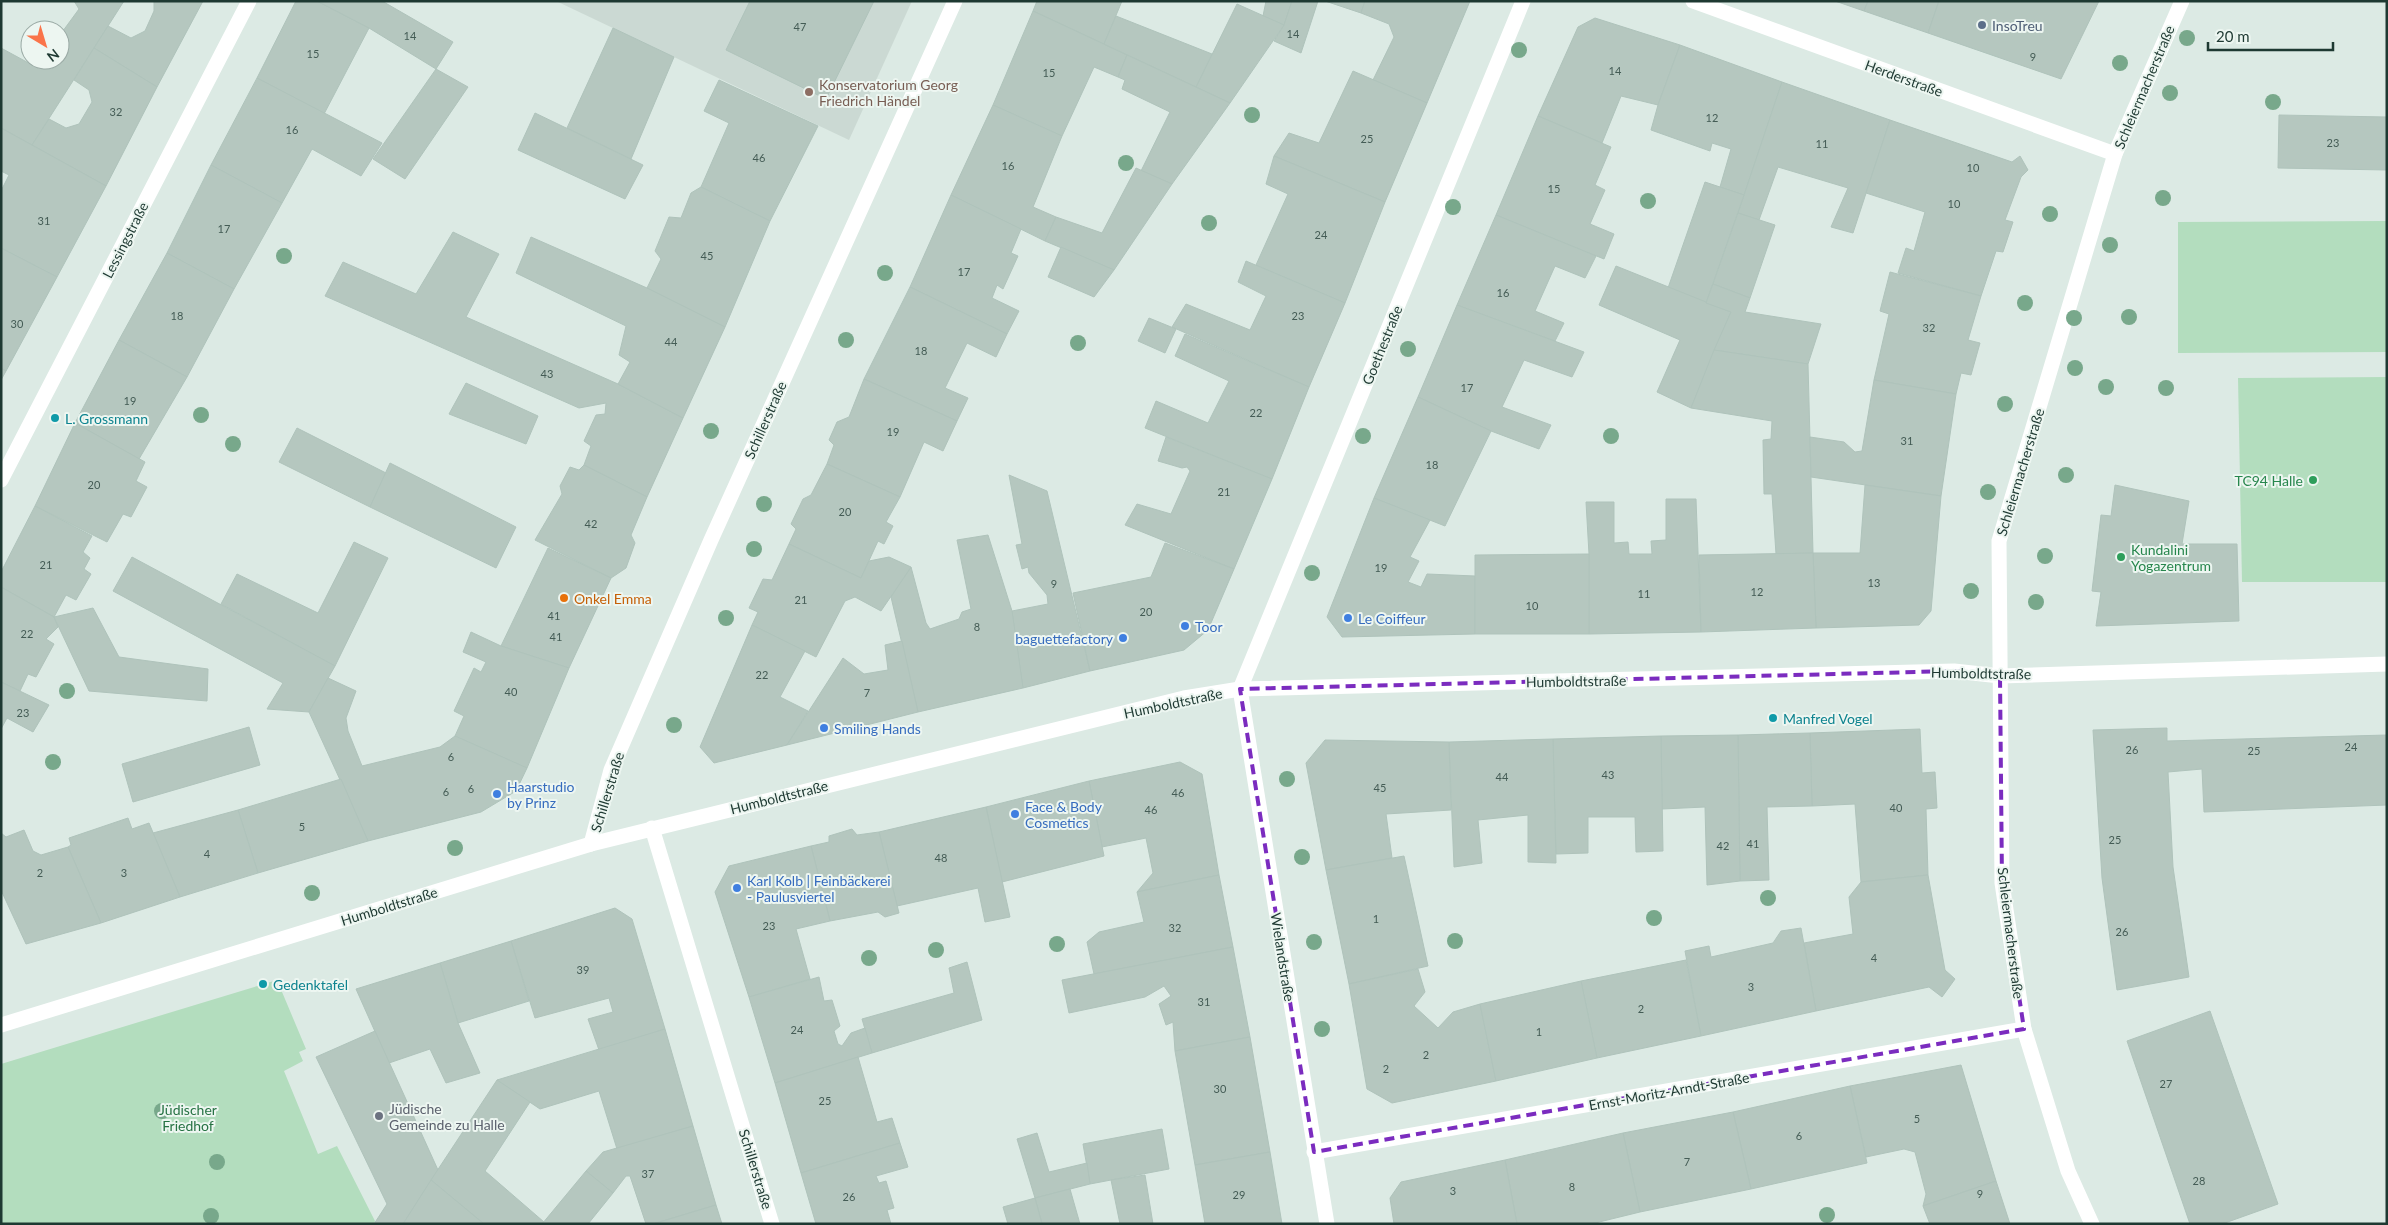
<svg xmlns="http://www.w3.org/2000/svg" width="2388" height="1225" font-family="Lato,sans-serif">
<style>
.built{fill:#cbd9d3}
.green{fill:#b3ddbe}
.building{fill:#b5c7bf;stroke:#afc3bb}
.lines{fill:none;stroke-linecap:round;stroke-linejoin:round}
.minor{stroke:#fff;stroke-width:15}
.tree{fill:#78a88b}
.marked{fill:none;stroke:#7b2cbf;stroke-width:4;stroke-dasharray:10 6;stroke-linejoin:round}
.service-dot{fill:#5c6f8a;stroke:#edf6f1;stroke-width:2}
.education-dot{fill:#8d6e63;stroke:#edf6f1;stroke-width:2}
.culture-dot{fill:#0f9aa8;stroke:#edf6f1;stroke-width:2}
.leisure-dot{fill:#2e9e5b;stroke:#edf6f1;stroke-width:2}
.food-dot{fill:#e8710a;stroke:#edf6f1;stroke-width:2}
.shop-dot{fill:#3f7fe0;stroke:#edf6f1;stroke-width:2}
.worship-dot{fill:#6b7280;stroke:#edf6f1;stroke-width:2}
.labels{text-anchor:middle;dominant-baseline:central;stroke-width:4;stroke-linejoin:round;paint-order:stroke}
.number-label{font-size:11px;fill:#445c55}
.service-label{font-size:14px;fill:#4e5e75;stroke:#edf6f1;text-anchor:start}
.street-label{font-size:14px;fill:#1e3932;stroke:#edf6f1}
.education-label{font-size:14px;fill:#785e54;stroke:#edf6f1;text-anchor:start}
.culture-label{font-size:14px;fill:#0d838f;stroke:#edf6f1;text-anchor:start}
.leisure-label{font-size:14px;fill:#27864d;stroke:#edf6f1;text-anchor:end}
.food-label{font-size:14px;fill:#c56008;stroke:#edf6f1;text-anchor:start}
.shop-label{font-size:14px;fill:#366cbe;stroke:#edf6f1;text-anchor:start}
.worship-label{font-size:14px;fill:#5b616d;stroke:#edf6f1;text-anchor:start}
.park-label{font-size:14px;fill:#267243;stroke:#edf6f1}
</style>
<rect width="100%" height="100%" fill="#dceae4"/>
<path class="built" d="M556 1H912L849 140Z"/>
<g class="green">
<path d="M2387 221V352L2178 353V222Z"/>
<path d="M2387 377V582H2242L2238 378Z"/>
<path d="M277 980 306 1049 299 1052 303 1061 284 1071 318 1154 337 1146 375 1221 374 1224H1V1064Z"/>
</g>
<g class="building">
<path d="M74 1H124L32 145 1 128V48L36 67 42 60H60V35L79 9Z"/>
<path d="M154 1H203L157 87 94 48 108 26 131 38 145 31 154 11Z"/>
<path d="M296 1H317L369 28 324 114 257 78Z"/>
<path d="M317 1H382L453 42 436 69 369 28Z"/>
<path d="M750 1H874L826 99 726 50Z"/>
<path d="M1037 1H1122L1104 44 1033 11Z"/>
<path d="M1266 1H1292L1284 25 1263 16Z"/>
<path d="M1292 1H1318L1301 53 1274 41 1284 25Z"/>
<path d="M1325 1H1365L1361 13Z"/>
<path d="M1365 1H1470L1427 103 1373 80 1394 37 1389 24 1361 13Z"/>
<path d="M1835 1H1868L1864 11Z"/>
<path d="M1868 1H1939L1928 33 1864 11Z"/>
<path d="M1939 1H2099L2061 79 1928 33Z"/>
<path d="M1237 4 1284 25 1230 103 1196 87Z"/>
<path d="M1033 11 1127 55 1118 77 1094 67 1062 136 993 105Z"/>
<path d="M1116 16 1212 54 1196 87 1104 44Z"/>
<path d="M1595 18 1680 45 1658 105 1621 96 1602 143 1538 116 1578 27Z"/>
<path d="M613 28 674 57 631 159 567 128Z"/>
<path d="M1680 45 1782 82 1744 195 1720 187 1731 149 1712 143 1710 151 1651 130 1658 105Z"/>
<path d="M94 48 157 87 106 186 32 145 49 119 66 128 79 124 92 102 89 90 74 80Z"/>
<path d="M1127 55 1230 103 1172 184 1141 171 1170 112 1122 89 1125 80 1118 77Z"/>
<path d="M436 69 468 87 405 179 373 159Z"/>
<path d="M1353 71 1427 103 1385 202 1274 156 1289 133 1319 143Z"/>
<path d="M257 78 382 143 361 176 312 149 282 203 211 165Z"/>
<path d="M719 80 818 126 770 221 701 187 729 123 704 111Z"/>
<path d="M1782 82 1890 120 1853 233 1831 227 1848 188 1778 167 1759 220 1738 213Z"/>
<path d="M993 105 1062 136 1033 207 1056 217 1045 241 951 195Z"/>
<path d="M535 113 643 165 625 199 518 150Z"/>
<path d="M2279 115 2387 117V170L2278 168Z"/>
<path d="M1538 116 1611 147 1595 185 1605 190 1590 224 1614 234 1604 259 1496 215Z"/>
<path d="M1890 120 2012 162 2020 156 2028 170 2021 177 2005 220 2013 222 2003 252 1996 251 1981 296 1898 273 1906 248 1914 251 1925 212 1866 193Z"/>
<path d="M1 128 106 186 57 277 1 248V191L9 175 1 171Z"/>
<path d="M1274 156 1385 202 1345 303 1256 265 1288 194 1266 184Z"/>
<path d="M211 165 282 203 234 289 167 253Z"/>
<path d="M1136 168 1172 184 1114 270 1045 241 1056 217 1102 233Z"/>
<path d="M1705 182 1744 195 1706 303 1668 288Z"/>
<path d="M701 187 770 221 725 327 647 288 661 259 655 251 669 217 681 218 691 193Z"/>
<path d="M951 195 1021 229 1011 253 1018 256 1003 289 997 285 992 298 1019 311 1007 334 910 287Z"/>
<path d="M1738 213 1775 225 1750 298 1713 284Z"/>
<path d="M1496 215 1596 256 1585 278 1555 266 1535 311 1564 323 1555 341 1457 305Z"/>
<path d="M453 232 499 254 466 317 618 384 683 418 647 497 584 465 591 446 584 441 596 415 605 414 606 403 579 408 325 296 343 262 416 294Z"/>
<path d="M531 237 647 288 725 327 683 418 618 384 630 362 619 355 626 326 516 273Z"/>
<path d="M1061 247 1114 270 1094 297 1048 277Z"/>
<path d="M1 248 57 277 6 371 1 368Z"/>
<path d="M167 253 234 289 187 377 119 340Z"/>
<path d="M1246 261 1345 303 1309 387 1172 327 1186 304 1250 330 1266 296 1238 282Z"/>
<path d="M1616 266 1731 312 1691 408 1657 392 1680 340 1599 305Z"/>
<path d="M1890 272 1981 296 1968 340 1980 343 1971 375 1961 373 1956 394 1874 380 1889 314 1880 311Z"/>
<path d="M1713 284 1750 298 1745 312 1821 324 1808 364 1714 350 1731 312 1706 303Z"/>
<path d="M910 287 1007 334 996 357 967 343 945 388 968 398 957 421 864 379Z"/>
<path d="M1457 305 1584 352 1572 377 1524 360 1502 407 1551 425 1539 449 1491 431 1418 397Z"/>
<path d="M1149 318 1176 329 1165 353 1138 341Z"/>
<path d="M1185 334 1309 387 1272 479 1145 428 1156 401 1208 423 1229 381 1175 356Z"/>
<path d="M119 340 187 377 139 459 75 423Z"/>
<path d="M1714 350 1808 364 1813 553 1776 554 1772 494H1764L1763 440 1771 439 1772 421 1691 408Z"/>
<path d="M1 368 6 371 1 380Z"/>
<path d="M864 379 957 421 943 451 924 442 900 497 827 464 834 445 829 440 837 422 849 417Z"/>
<path d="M1874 380 1956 394 1941 496 1811 477 1810 437 1844 442 1855 452 1862 451Z"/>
<path d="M466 383 538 416 526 444 449 414Z"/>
<path d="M1418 397 1491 431 1445 526 1374 498Z"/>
<path d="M75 423 145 462 136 481 147 487 131 517 123 514 107 542 35 506Z"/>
<path d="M297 428 386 473 370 507 279 462Z"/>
<path d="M1166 437 1272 479 1234 569 1125 525 1137 504 1171 514 1190 471 1187 467 1182 468 1158 461Z"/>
<path d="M390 463 516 527 496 568 370 507Z"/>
<path d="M827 464 900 497 886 522 893 526 884 544 878 541 861 578 789 544 796 529 791 524 803 499 811 495Z"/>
<path d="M584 465 647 497 631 535 635 543 626 568 611 578 535 540 562 494 560 486 570 467 579 470Z"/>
<path d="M1009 475 1047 491 1090 671 1023 688 1012 611 1048 604 1047 595 1029 573 1028 567 1022 569 1016 545 1022 544Z"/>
<path d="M1865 485 1941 496 1931 611 1919 625 1816 628 1813 553H1860Z"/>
<path d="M2115 485 2189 501 2182 544H2237L2239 621 2096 626 2101 592 2092 591 2101 515 2111 516Z"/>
<path d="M1374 498 1430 520 1410 557 1419 561 1408 582 1421 587 1427 574 1475 576V634L1342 637 1327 617Z"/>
<path d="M1666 499H1696L1701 632 1589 634V554L1586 502H1614V543L1628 542 1629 554H1652L1651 541 1666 540Z"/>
<path d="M35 506 92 536 83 552 90 558 84 569 91 574 76 600 66 595 54 617 1 587V572Z"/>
<path d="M988 535 1012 611 1023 688 918 712 891 597 911 567 926 623 930 629 959 619 962 612 971 609 957 540Z"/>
<path d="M354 542 388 558 335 666 221 604 237 574 318 613Z"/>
<path d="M1165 543 1234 569 1208 630 1184 650 1090 671 1073 593 1151 577Z"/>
<path d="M789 544 861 578 869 561 889 557 911 567 881 611 855 597 845 601 816 657 752 625 758 612 749 608 763 579 772 580Z"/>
<path d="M548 548 611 578 569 668 501 646Z"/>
<path d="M1813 553 1816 628 1701 632 1699 555Z"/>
<path d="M1589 554V634H1475V555Z"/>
<path d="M132 557 335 666 309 712 267 709 283 683 113 591Z"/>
<path d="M1 587 54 617 58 627 46 639 54 644 36 677 28 674 20 691 1 682Z"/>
<path d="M93 608 119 657 208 669 207 701 89 691 54 617Z"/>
<path d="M752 625 805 651 780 697 808 711 787 745 714 763 700 747Z"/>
<path d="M471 632 501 646 569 668 527 768 455 736 464 716 454 711 474 668 481 672 486 662 463 652Z"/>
<path d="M902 641 918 712 787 745 843 658 864 674 888 670 885 645Z"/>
<path d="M328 678 356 691 346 718 348 731 362 766 440 747 455 736 527 768 516 791 481 812 368 841 309 712Z"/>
<path d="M1 682 49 705 33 732 7 718 1 729Z"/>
<path d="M249 727 260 765 133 802 122 764Z"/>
<path d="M2167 728V741L2387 735V805L2204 812 2202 769 2168 772 2173 867 2189 977 2117 990 2102 878 2093 730Z"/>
<path d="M1920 729 1922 773 1935 772 1937 808 1926 809 1928 875 1861 882 1855 804 1812 806 1810 733Z"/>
<path d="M1810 733 1812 806 1767 807 1769 880 1740 881 1738 735Z"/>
<path d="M1738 735 1740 881 1707 885 1705 807 1662 809 1661 736Z"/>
<path d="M1661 736 1663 851 1636 852 1635 817H1588V853L1556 854 1553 739Z"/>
<path d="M1553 739 1556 863 1528 862V815L1478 820 1482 863 1454 867 1449 742Z"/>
<path d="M1325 740 1449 742 1451 810 1386 814 1392 858 1326 870 1306 763Z"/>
<path d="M1180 762 1202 774 1219 875 1137 892 1153 873 1146 838 1102 847 1089 781Z"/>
<path d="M341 779 368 841 258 873 238 810Z"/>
<path d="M1089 781 1104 856 1002 882 986 807Z"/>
<path d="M986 807 1010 917 985 922 978 888 897 906 879 832Z"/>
<path d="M238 810 258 873 180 897 153 833Z"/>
<path d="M128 818 132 829 149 823 180 897 101 923 68 847 71 845 69 838Z"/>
<path d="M852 829 857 835 879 832 899 913 885 917 878 912 830 921 811 846 829 842V836Z"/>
<path d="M24 830 33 851 41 855 68 847 101 923 26 944 1 890V833L6 837Z"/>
<path d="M811 846 830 921 796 929 810 979 749 997 715 892 729 866Z"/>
<path d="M1404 856 1428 966 1349 984 1326 870Z"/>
<path d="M1219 875 1233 947 1094 974 1087 942 1099 932 1144 922 1137 892Z"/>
<path d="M1928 875 1945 970 1955 979 1942 997 1929 987 1816 1011 1804 943 1853 934 1849 897 1861 882Z"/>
<path d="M615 908 632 919 665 1029 599 1050 588 1019 613 1012 609 998 535 1018 511 941Z"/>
<path d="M1801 928 1816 1011 1701 1036 1685 951 1709 946 1711 957 1773 943 1781 931Z"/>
<path d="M511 941 529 1001 458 1023 440 963Z"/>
<path d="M1233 947 1250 1037 1175 1051 1173 1022 1166 1025 1159 1004 1171 996 1164 986 1145 997 1069 1013 1062 980Z"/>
<path d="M1686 960 1701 1036 1597 1058 1581 981Z"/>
<path d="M967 962 982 1020 872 1053 862 1019 954 993 949 968Z"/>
<path d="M440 963 458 1023 480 1073 446 1083 430 1049 389 1063 356 989Z"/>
<path d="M1418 969 1425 992 1414 1006 1438 1028 1453 1012 1480 1004 1496 1081 1392 1103 1367 1089 1349 984Z"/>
<path d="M819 977 824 1001 832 1000 840 1026 834 1031 838 1044 842 1046 851 1033 865 1028 872 1053 775 1083 749 997Z"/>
<path d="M1581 981 1597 1058 1496 1081 1480 1004Z"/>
<path d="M2210 1011 2278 1204 2222 1224H2190L2127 1041Z"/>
<path d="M665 1029 693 1126 617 1149 599 1091 540 1109 497 1080Z"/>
<path d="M375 1031 438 1170 403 1224H374L387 1204 316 1057Z"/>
<path d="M1250 1037 1270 1152 1195 1165 1175 1051Z"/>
<path d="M858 1057 877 1122 892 1118 900 1143 801 1173 775 1083Z"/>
<path d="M1961 1065 1996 1181 1923 1206 1926 1194 1915 1152 1904 1149 1866 1157 1850 1086Z"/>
<path d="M497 1080 530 1102 485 1171 544 1222 542 1224H484L431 1180Z"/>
<path d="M1850 1086 1867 1163 1751 1189 1733 1112Z"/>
<path d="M1733 1112 1751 1189 1640 1212 1623 1133Z"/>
<path d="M693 1126 716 1205 653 1224H646L630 1176H626L613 1193 586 1171 603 1152Z"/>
<path d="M1162 1129 1169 1169 1090 1184 1083 1144Z"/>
<path d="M1037 1133 1049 1172 1087 1163 1090 1184 1035 1198 1017 1139Z"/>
<path d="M1623 1133 1640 1212 1591 1224H1517L1505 1160Z"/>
<path d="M900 1143 908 1167 876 1176 879 1183 886 1181 894 1208 887 1210 891 1224H816L801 1173Z"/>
<path d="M1270 1152 1282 1224H1205L1195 1165Z"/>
<path d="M1505 1160 1517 1224H1394L1390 1198 1401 1182Z"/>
<path d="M586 1171 613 1193 588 1224H542Z"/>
<path d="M1145 1175 1153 1224H1120L1111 1180Z"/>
<path d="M431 1180 484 1224H403Z"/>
<path d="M1996 1181 2010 1224H1930L1923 1206Z"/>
<path d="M1070 1189 1080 1224H1042L1035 1198Z"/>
<path d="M1035 1198 1042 1224H1008L1003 1207Z"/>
<path d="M716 1205 722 1224H653Z"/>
</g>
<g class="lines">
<g class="minor">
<path d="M1693 1 2115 154"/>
<path d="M1 480 249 1"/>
<path d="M652 828 772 1224"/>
<path d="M591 844 611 770 711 540 955 1"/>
<path d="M1 1025 591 844 1184 698 1240 689 1954 671 2000 676 2387 664"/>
<path d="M1314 1152 2024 1029"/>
<path d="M1327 1224 1240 689 1523 1"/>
<path d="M2092 1224 2068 1171 2024 1029 2002 883 1999 541 2115 154 2182 1"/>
</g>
</g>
<g class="tree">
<circle cx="2187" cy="38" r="8"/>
<circle cx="1519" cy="50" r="8"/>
<circle cx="2120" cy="63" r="8"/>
<circle cx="2170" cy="93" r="8"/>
<circle cx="2273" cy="102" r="8"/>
<circle cx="1252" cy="115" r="8"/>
<circle cx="1126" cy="163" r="8"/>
<circle cx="2163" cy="198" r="8"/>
<circle cx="1648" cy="201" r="8"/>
<circle cx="1453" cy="207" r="8"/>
<circle cx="2050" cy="214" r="8"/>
<circle cx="1209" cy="223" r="8"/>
<circle cx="2110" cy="245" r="8"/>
<circle cx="284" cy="256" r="8"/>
<circle cx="885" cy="273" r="8"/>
<circle cx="2025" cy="303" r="8"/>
<circle cx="2129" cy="317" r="8"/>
<circle cx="2074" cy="318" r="8"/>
<circle cx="846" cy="340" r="8"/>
<circle cx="1078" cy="343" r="8"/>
<circle cx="1408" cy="349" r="8"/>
<circle cx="2075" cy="368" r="8"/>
<circle cx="2106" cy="387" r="8"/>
<circle cx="2166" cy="388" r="8"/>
<circle cx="2005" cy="404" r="8"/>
<circle cx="201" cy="415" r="8"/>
<circle cx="711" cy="431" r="8"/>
<circle cx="1363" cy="436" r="8"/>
<circle cx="1611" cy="436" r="8"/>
<circle cx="233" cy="444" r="8"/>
<circle cx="2066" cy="475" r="8"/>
<circle cx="1988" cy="492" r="8"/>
<circle cx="764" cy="504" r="8"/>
<circle cx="754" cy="549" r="8"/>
<circle cx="2045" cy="556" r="8"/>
<circle cx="1312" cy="573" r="8"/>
<circle cx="1971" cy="591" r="8"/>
<circle cx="2036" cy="602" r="8"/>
<circle cx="726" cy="618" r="8"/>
<circle cx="67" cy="691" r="8"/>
<circle cx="674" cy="725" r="8"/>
<circle cx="53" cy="762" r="8"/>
<circle cx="1287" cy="779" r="8"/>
<circle cx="455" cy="848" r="8"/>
<circle cx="1302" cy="857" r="8"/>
<circle cx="312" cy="893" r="8"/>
<circle cx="1768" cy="898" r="8"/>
<circle cx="1654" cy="918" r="8"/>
<circle cx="1455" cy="941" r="8"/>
<circle cx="1314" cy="942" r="8"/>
<circle cx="1057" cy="944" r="8"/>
<circle cx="936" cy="950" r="8"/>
<circle cx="869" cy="958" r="8"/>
<circle cx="1322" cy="1029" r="8"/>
<circle cx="162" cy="1111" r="8"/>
<circle cx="217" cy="1162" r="8"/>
<circle cx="1827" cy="1215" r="8"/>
<circle cx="211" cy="1216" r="8"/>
</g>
<path class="marked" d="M1954 671 2000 676 2002 883 2024 1029 1314 1152 1240 689Z"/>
<circle class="service-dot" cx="1982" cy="25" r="5"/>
<circle class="education-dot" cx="809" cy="92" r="5"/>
<g class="culture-dot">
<circle cx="55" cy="418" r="5"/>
<circle cx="1773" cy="718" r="5"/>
<circle cx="263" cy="984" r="5"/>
</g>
<g class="leisure-dot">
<circle cx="2313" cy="480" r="5"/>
<circle cx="2121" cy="557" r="5"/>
</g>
<circle class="food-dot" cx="564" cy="598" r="5"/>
<g class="shop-dot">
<circle cx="1348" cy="618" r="5"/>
<circle cx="1185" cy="626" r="5"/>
<circle cx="1123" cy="638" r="5"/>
<circle cx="824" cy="728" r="5"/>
<circle cx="497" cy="794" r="5"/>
<circle cx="1015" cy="814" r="5"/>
<circle cx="737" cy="888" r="5"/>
</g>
<circle class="worship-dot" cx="379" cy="1116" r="5"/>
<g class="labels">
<g class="number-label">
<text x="800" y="26">47</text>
<text x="1293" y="33">14</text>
<text x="410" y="35">14</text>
<text x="313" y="53">15</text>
<text x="2033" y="56">9</text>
<text x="1615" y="70">14</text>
<text x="1049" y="72">15</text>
<text x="116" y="111">32</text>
<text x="1712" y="117">12</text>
<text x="292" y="129">16</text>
<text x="1367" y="138">25</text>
<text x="2333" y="142">23</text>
<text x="1822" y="143">11</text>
<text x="759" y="157">46</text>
<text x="1008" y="165">16</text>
<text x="1973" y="167">10</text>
<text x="1554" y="188">15</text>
<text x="1954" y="203">10</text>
<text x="44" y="220">31</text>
<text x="224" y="228">17</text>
<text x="1321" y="234">24</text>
<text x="707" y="255">45</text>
<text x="964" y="271">17</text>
<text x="1503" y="292">16</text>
<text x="177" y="315">18</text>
<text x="1298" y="315">23</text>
<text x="17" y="323">30</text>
<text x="1929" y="327">32</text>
<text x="671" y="341">44</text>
<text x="921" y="350">18</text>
<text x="547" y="373">43</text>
<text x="1467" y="387">17</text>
<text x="130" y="400">19</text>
<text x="1256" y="412">22</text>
<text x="893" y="431">19</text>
<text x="1907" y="440">31</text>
<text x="1432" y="464">18</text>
<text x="94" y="484">20</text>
<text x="1224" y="491">21</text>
<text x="845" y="511">20</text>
<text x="591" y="523">42</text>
<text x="46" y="564">21</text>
<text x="1381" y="567">19</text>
<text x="1874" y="582">13</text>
<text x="1054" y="583">9</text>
<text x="1757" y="591">12</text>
<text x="1644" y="593">11</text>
<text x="801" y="599">21</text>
<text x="1532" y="605">10</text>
<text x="1146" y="611">20</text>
<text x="554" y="615">41</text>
<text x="977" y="626">8</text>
<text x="27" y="633">22</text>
<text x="556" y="636">41</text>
<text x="762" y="674">22</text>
<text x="511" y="691">40</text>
<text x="867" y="692">7</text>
<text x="23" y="712">23</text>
<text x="2351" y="746">24</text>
<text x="2132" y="749">26</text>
<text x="2254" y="750">25</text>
<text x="451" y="756">6</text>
<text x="1608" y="774">43</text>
<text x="1502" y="776">44</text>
<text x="1380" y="787">45</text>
<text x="471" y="788">6</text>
<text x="446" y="791">6</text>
<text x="1178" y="792">46</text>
<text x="1896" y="807">40</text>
<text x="1151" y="809">46</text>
<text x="302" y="826">5</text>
<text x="2115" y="839">25</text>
<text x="1753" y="843">41</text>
<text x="1723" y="845">42</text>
<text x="207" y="853">4</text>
<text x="941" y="857">48</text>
<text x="40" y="872">2</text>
<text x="124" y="872">3</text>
<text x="1376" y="918">1</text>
<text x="769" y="925">23</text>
<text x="1175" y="927">32</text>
<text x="2122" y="931">26</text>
<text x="1874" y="957">4</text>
<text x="583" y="969">39</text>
<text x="1751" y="986">3</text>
<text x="1204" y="1001">31</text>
<text x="1641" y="1008">2</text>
<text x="797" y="1029">24</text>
<text x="1539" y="1031">1</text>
<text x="1426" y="1054">2</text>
<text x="1386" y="1068">2</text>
<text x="2166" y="1083">27</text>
<text x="1220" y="1088">30</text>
<text x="825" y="1100">25</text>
<text x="1917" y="1118">5</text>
<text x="1799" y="1135">6</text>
<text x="1687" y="1161">7</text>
<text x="648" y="1173">37</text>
<text x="2199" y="1180">28</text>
<text x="1572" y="1186">8</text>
<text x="1453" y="1190">3</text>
<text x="1980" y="1193">9</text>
<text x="1239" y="1194">29</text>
<text x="849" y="1196">26</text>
</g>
<g class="service-label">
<text x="1992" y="25">InsoTreu</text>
</g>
<g class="street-label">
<text transform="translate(1904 78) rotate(20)">Herderstraße</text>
<text transform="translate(2144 87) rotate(-67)">Schleiermacherstraße</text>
<text transform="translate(125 240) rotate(-63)">Lessingstraße</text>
<text transform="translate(1382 345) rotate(-68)">Goethestraße</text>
<text transform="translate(765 420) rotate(-66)">Schillerstraße</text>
<text transform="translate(2020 472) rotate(-73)">Schleiermacherstraße</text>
<text transform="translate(1981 673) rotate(1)">Humboldtstraße</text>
<text transform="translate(1576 681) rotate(-1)">Humboldtstraße</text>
<text transform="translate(1173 703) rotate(-12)">Humboldtstraße</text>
<text transform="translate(607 792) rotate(-73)">Schillerstraße</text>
<text transform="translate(779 797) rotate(-14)">Humboldtstraße</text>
<text transform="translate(389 906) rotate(-17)">Humboldtstraße</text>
<text transform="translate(2011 933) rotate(83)">Schleiermacherstraße</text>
<text transform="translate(1283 957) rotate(81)">Wielandstraße</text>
<text transform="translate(1669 1091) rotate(-10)">Ernst-Moritz-Arndt-Straße</text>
<text transform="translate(756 1169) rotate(73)">Schillerstraße</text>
</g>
<g class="education-label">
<text x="819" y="84">Konservatorium Georg<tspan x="819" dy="16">Friedrich Händel</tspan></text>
</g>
<g class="culture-label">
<text x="65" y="418">L. Grossmann</text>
<text x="1783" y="718">Manfred Vogel</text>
<text x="273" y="984">Gedenktafel</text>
</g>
<g class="leisure-label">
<text x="2303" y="480">TC94 Halle</text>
<text x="2131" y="549" text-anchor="start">Kundalini<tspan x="2131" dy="16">Yogazentrum</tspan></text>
</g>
<g class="food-label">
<text x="574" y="598">Onkel Emma</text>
</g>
<g class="shop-label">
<text x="1358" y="618">Le Coiffeur</text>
<text x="1195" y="626">Toor</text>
<text x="1113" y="638" text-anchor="end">baguettefactory</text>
<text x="834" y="728">Smiling Hands</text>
<text x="507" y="786">Haarstudio<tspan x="507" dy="16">by Prinz</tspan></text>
<text x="1025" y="806">Face &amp; Body<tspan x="1025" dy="16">Cosmetics</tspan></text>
<text x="747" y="880">Karl Kolb | Feinbäckerei<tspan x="747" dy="16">- Paulusviertel</tspan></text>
</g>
<g class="worship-label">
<text x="389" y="1108">Jüdische<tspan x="389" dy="16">Gemeinde zu Halle</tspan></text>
</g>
<g class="park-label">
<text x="188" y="1109">Jüdischer<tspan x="188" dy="16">Friedhof</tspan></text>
</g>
</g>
<rect width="2388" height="1225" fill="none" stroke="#1e3932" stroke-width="5"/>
<g transform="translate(45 45) rotate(142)"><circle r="24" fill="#edf6f1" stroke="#9aaaa5"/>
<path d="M0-4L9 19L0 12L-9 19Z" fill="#fa744a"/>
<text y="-8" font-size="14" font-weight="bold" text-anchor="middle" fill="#1e3932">N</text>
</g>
<path d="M2208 42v8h125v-8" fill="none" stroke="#1e3932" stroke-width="2.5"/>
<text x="2216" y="42" font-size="15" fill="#1e3932" stroke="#edf6f1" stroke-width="4" paint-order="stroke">20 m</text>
</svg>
